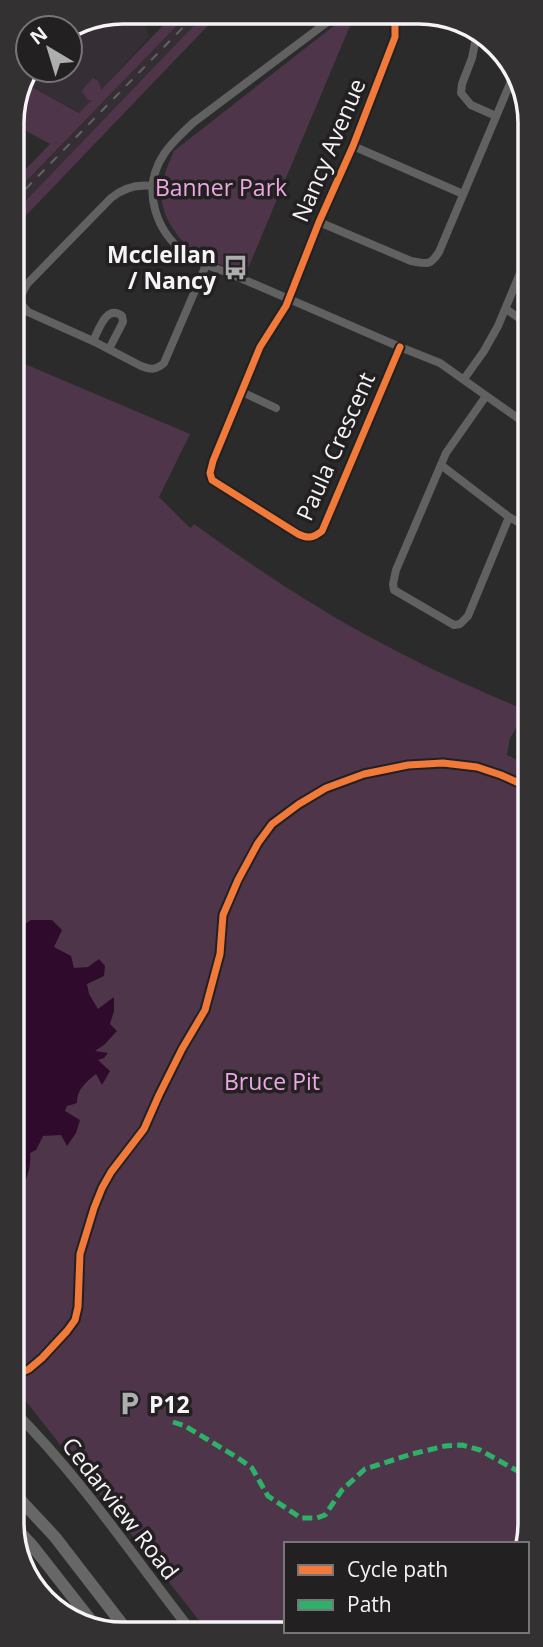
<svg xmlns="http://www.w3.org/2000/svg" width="543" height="1647" font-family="'Open Sans',sans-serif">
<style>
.built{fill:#352e34}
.green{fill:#4e3549}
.water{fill:#300a2c}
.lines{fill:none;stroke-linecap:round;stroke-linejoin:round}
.minor{stroke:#616161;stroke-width:8}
.major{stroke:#626262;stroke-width:10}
.highway{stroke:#686768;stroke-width:12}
.rail{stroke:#626262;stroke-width:2;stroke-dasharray:9 9;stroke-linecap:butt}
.quiet{stroke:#2db169;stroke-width:5;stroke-dasharray:10 5;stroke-linecap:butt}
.cycleway-casing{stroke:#232022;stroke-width:11}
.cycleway{stroke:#f17a3a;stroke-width:7}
.labels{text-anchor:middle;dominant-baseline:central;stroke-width:7;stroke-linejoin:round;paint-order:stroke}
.street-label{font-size:23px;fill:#f6f4f6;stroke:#232022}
.park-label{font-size:23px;fill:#eda7e3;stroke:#232022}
.poi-label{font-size:23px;font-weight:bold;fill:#f6f4f6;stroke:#232022;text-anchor:end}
.rim{fill:none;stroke:#f6f4f6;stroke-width:3.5}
</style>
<rect width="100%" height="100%" fill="#2b2b2b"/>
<g class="built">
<path d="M123 12H141L149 37 81 113 28 85 35 70H70V32Z"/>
<path d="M189 13H206L13 214V196Z"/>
</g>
<g class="green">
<path d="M175 13H189L13 195V182L50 144 13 124V116L28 85 79 113 92 100H88L82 92 83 89 93 78C100 81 100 84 101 90Z"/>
<path d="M206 13H220L13 229V214Z"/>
<path d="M349 14H355L246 273C230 267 209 263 195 253 188 248 181 240 176 233 154 203 160 182 174 151Z"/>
<path d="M13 359 190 434 159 497 188 526 191 528 194 524C255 568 318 610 385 645 431 670 479 690 527 711L510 738 507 755 530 766 531 1531 525 1544H286V1631H443L441 1633H209L29 1405 14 1389Z"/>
</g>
<path class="water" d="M31 920H52L62 930 54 947 71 956 74 968 88 967 99 959 105 966 104 976 87 984 89 994 98 1009 114 997V1011L110 1024 117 1031 104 1045 95 1051 108 1053 104 1058 98 1060 110 1071 102 1085 96 1074C87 1081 76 1090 77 1103L67 1106 65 1111 80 1120 76 1133 67 1146 61 1135 43 1136 36 1150 30 1153C32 1170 24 1187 14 1200V931Z"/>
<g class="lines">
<g class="minor">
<path d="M338 14 194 122C183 132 172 142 164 154 140 190 156 235 191 257 203 265 218 269 231 274L400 347 440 363 529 426"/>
<path d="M395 14V37L353 146 319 222 286 306 260 347 213 461 210 473 212 480 298 534C308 539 313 538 322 531L400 347"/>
<path d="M477 33 472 58 462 84 461 93 471 105 496 116"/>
<path d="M353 146 463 194"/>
<path d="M153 186C138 184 123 188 111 198L27 284 20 297 21 304 28 312 93 341 141 366C151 370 156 370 164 363L206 265"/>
<path d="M319 222 411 261C427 264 430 266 439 252L514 74"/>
<path d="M506 309 529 325"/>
<path d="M93 341C99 330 106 304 122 316L123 322 109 349"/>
<path d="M464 379 484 351 498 326 529 252"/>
<path d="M242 392 276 408"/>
<path d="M486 396 446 453 396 570 393 584 394 590 454 625 460 624 468 616 509 517"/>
<path d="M441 465 509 517 529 528"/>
</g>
<path class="major" d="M14 1411C82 1479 134 1558 193 1633"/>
<g class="highway">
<path d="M14 1493 55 1537 129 1633"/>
<path d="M14 1526 31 1544 100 1632"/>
</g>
<path class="rail" d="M13 202 197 13"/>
<path class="quiet" d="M173 1422 185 1426 238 1458 252 1468 268 1496 301 1518H317L325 1515 342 1490 365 1469 412 1454 445 1446 462 1445 480 1450 530 1478"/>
<defs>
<g id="cycleway">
<path d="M395 14V37L353 146 319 222 286 306 260 347 213 461 210 473 212 480 298 534C308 539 313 538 322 531L400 347"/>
<path d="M14 1376 29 1369 42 1358 67 1331 75 1320 78 1307 80 1254 94 1208 102 1188 111 1172 144 1129 159 1095 182 1049 205 1010 220 954 223 915 238 880 258 843 272 824 299 804 326 788 364 774 408 765 443 763 477 767 501 775 530 788"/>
</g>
</defs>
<use href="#cycleway" class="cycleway-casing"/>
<use href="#cycleway" class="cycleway"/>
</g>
<defs>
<symbol id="bus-bare" viewBox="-9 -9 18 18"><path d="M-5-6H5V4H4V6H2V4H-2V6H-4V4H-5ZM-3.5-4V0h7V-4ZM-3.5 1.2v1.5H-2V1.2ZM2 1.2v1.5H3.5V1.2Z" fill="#afaeaf" stroke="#232022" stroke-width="2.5" paint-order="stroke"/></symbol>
<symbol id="parking-bare" viewBox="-9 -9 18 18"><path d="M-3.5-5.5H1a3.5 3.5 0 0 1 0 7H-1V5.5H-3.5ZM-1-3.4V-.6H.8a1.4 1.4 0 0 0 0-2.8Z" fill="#afaeaf" stroke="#232022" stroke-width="2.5" paint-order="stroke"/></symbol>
</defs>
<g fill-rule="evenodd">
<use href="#bus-bare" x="218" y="250" width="35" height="35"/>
<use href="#parking-bare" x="112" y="1386" width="35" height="35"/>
</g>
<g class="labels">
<g class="street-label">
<text transform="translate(328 150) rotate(-67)">Nancy Avenue</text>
<text transform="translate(335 446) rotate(-66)">Paula Crescent</text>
<text transform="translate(121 1508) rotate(52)">Cedarview Road</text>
</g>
<g class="park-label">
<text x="221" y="187">Banner Park</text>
<text x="272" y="1081">Bruce Pit</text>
</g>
<g class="poi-label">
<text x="216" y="254">Mcclellan<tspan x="216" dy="26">/ Nancy</tspan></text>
<text x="149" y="1404" text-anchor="start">P12</text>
</g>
</g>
<path d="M0 0H543V1647H0ZM123 24H419A99 99 0 0 1 518 123V1523A99 99 0 0 1 419 1622H123A99 99 0 0 1 24 1523V123A99 99 0 0 1 123 24Z" fill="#343133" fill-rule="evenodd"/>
<path class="rim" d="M123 24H419A99 99 0 0 1 518 123V1523A99 99 0 0 1 419 1622H123A99 99 0 0 1 24 1523V123A99 99 0 0 1 123 24Z"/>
<rect x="284" y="1542" width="245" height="91" fill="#232022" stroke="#777577" stroke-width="2"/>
<rect x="298" y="1565" width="35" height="10" fill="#f17a3a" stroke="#777577" stroke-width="2"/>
<text x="347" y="1577" font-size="21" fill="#f6f4f6">Cycle path</text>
<rect x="298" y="1600" width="35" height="10" fill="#2db169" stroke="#777577" stroke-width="2"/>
<text x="347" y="1612" font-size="21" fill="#f6f4f6">Path</text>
<g transform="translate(49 49) rotate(322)"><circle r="33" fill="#232022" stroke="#777577" stroke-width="2"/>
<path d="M0-5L12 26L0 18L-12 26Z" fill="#afaeaf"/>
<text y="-10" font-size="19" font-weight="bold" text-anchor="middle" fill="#f6f4f6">N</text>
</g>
</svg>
